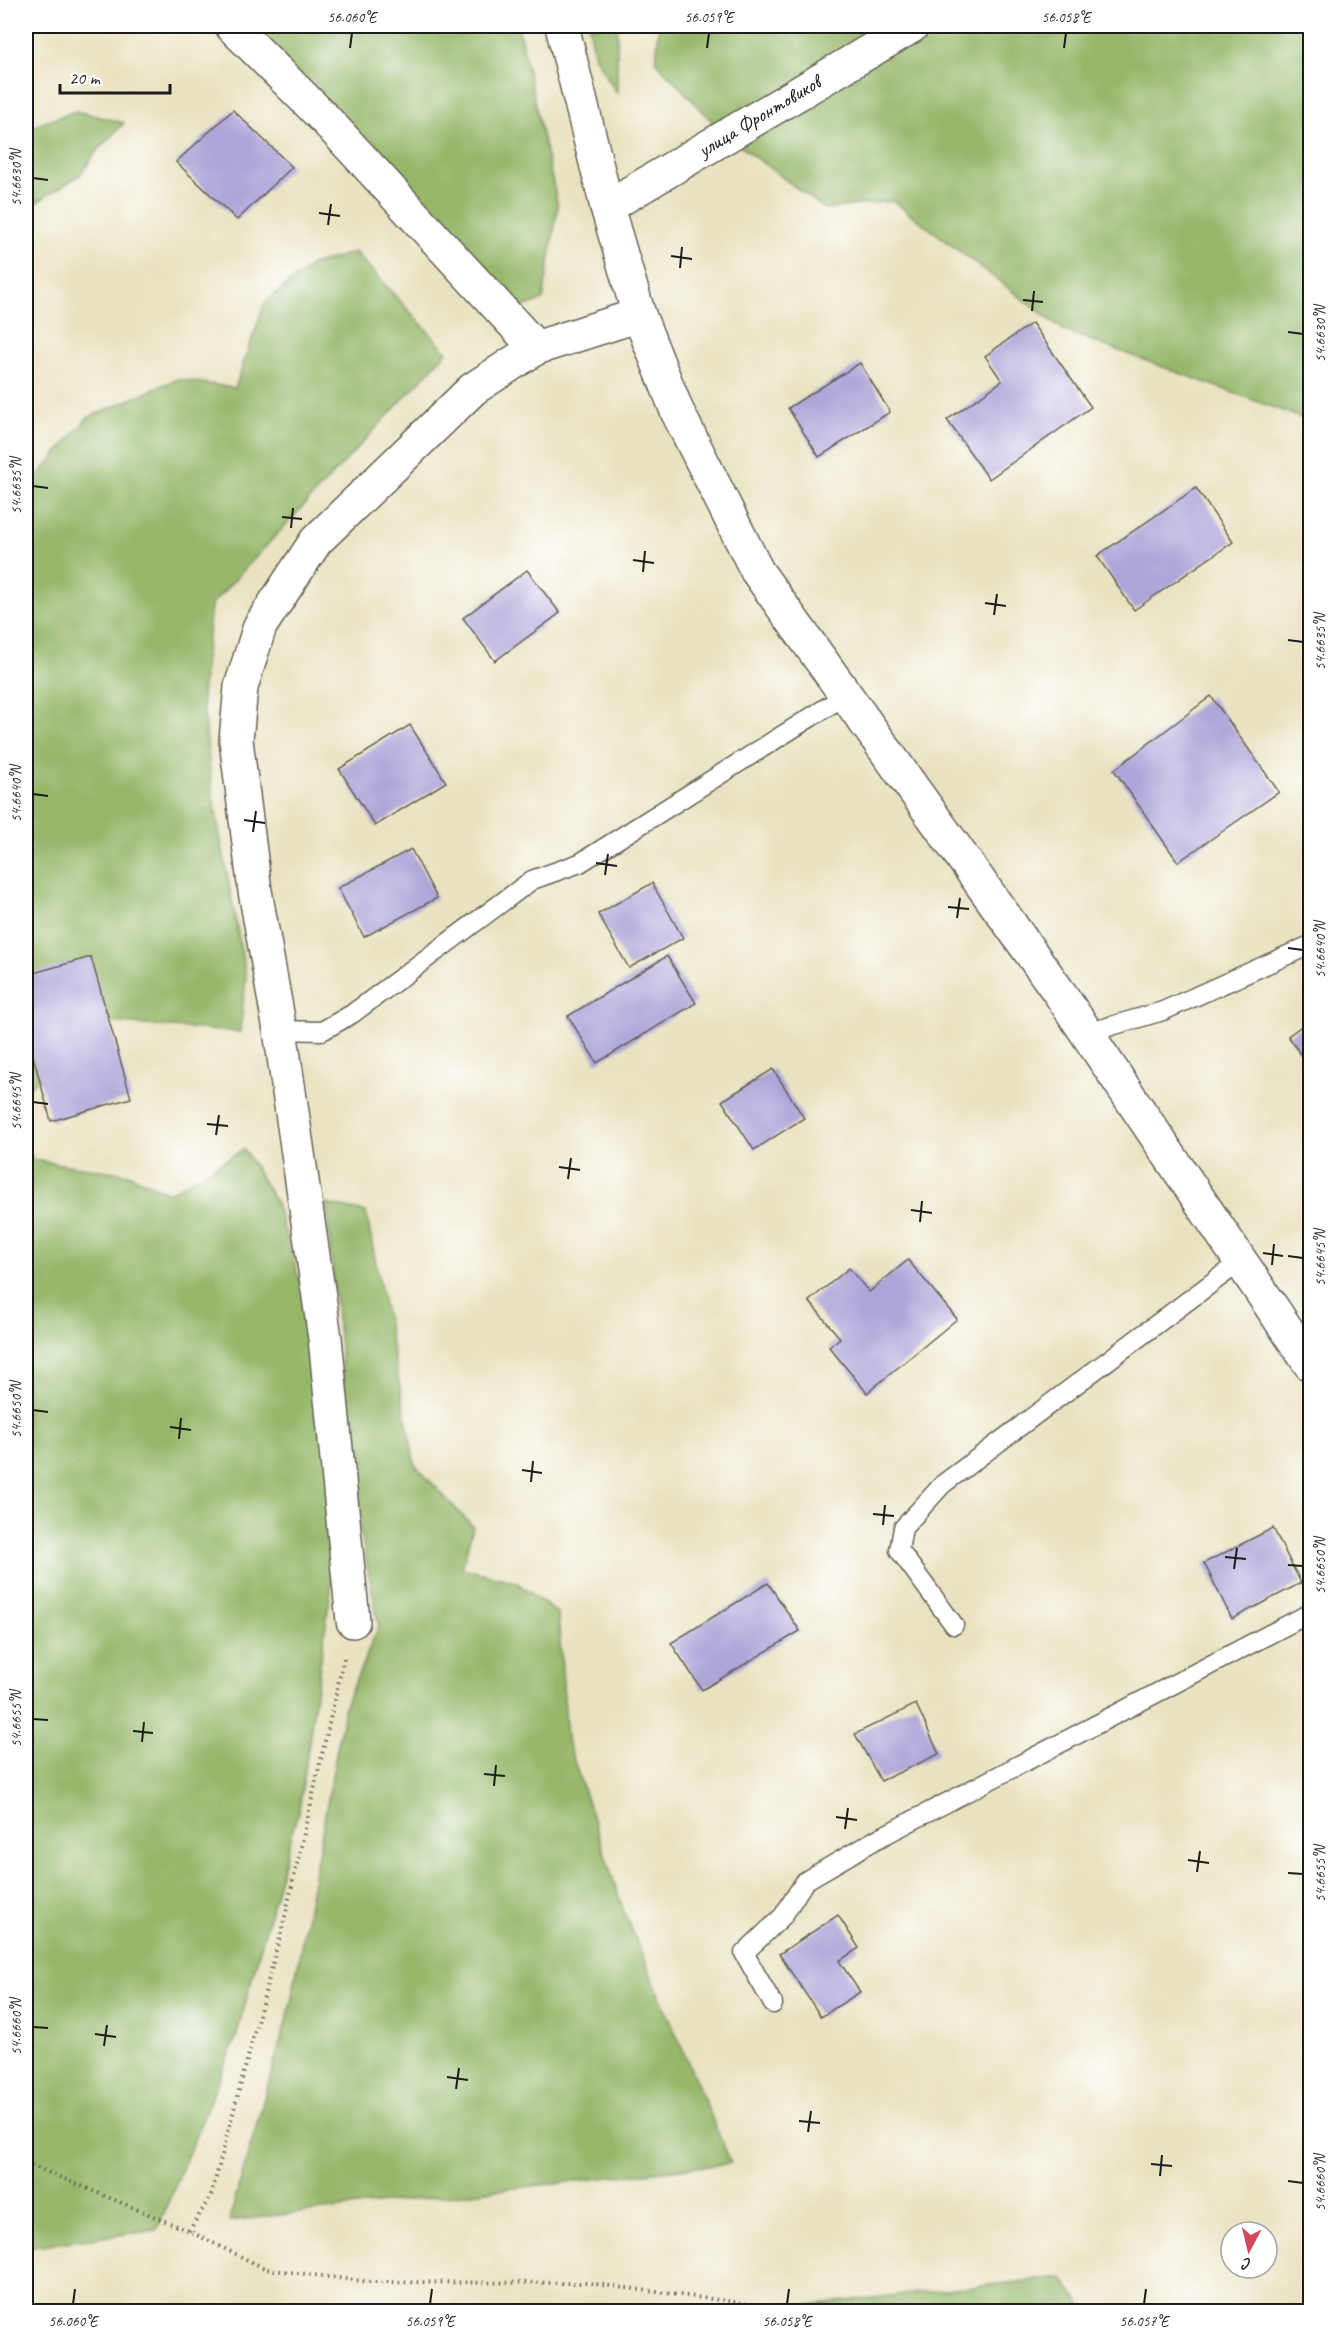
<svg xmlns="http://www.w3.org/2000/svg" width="1336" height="2337" font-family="Caveat,sans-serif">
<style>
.forest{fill:#96b76a;stroke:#596a43;stroke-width:1.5}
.water{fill:#57b8d5;stroke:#3a6a78;stroke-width:1.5}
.building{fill:#ada4d8}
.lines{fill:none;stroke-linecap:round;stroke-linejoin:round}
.lane-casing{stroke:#646155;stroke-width:21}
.street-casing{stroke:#646155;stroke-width:36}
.path{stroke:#646155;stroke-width:4;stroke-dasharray:1.5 4.5;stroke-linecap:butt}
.lane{stroke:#fff;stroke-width:18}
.street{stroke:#fff;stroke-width:33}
.ticks{fill:none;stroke:#1c1c1c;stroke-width:2}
.labels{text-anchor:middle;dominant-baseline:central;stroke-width:6;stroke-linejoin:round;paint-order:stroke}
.street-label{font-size:21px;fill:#1c1c1c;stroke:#fff}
.neatline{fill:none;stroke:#1c1c1c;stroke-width:2}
.ticks-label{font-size:15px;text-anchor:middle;fill:#1c1c1c}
</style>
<rect width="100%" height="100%" fill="#fff"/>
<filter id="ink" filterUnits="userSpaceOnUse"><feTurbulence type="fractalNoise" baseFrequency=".0167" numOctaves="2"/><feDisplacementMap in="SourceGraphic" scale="12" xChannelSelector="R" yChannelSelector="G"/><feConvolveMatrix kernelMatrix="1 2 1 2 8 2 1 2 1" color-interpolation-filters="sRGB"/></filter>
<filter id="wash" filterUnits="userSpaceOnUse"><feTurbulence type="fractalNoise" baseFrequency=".008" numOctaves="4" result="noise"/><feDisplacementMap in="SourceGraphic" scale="24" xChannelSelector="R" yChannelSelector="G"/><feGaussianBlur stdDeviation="1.35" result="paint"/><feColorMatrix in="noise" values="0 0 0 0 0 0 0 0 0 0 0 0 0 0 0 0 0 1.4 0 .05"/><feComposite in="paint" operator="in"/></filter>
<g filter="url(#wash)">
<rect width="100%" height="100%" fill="#e9e2c0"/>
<g class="forest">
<path d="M248 26H518L558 206 543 300 514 310Z"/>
<path d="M589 26H617V93L595 57Z"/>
<path d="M659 26H1310V421L1065 331 893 201 825 209 725 135 656 62Z"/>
<path d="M76 111 124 123 96 152 80 175 26 209V129Z"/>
<path d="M355 252 447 352 211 605 202 696 213 797 246 977 240 1032 92 1021 26 1091V490L87 418 177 379 235 388 265 302 312 265Z"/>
<path d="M244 1149 276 1203 333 1390 334 1568 300 1804 236 2037 157 2230 26 2247V1150L34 1160 128 1174 169 1193Z"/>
<path d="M326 1204 366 1212 415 1465 473 1527 462 1568 516 1582 558 1614 567 1740 624 1912 731 2163 229 2221 290 2008 345 1705 379 1626 355 1502Z"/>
<path d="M1062 2277 1086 2311H750L781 2308Z"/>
</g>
<path class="water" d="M26 1614 32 1640 26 1679Z"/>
<g id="blocks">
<g class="building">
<path d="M233 110 292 167 237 220 176 162Z"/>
<path d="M1032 323 1091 407 989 479 947 420 1002 381 985 356Z"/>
<path d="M860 363 890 412 819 457 788 408Z"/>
<path d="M1196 488 1233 542 1134 610 1097 556Z"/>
<path d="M527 570 560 613 495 661 463 618Z"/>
<path d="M1211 696 1279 792 1178 862 1114 770Z"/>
<path d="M410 725 446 782 375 826 339 769Z"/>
<path d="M411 849 437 898 364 937 338 888Z"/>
<path d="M652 883 683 938 629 968 598 914Z"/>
<path d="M667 956 696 1003 597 1063 568 1016Z"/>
<path d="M91 957 131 1098 51 1121 26 1031V975Z"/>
<path d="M1310 1020V1068L1288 1036Z"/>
<path d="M773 1069 804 1118 754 1150 722 1101Z"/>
<path d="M908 1260 957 1319 867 1393 829 1347 840 1338 809 1301 849 1268 869 1292Z"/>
<path d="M1273 1528 1301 1583 1232 1619 1204 1563Z"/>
<path d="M768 1583 800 1631 702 1690 671 1643Z"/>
<path d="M916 1704 939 1754 881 1781 855 1734Z"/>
<path d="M838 1915 859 1948 839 1961 860 1992 821 2017 779 1954Z"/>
</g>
</g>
</g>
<g filter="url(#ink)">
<use href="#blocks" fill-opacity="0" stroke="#646155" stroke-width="1.5"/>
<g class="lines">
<defs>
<g id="lane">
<path d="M280 1030 322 1031 352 1014 532 880 580 863 846 695"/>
<path d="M1087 1033 1163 1011 1310 945"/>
<path d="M954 1625 899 1550 903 1528 943 1484 1241 1261"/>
<path d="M773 2004 744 1953 783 1916 805 1881 877 1839 1310 1613"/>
</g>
<g id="street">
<path d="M232 26 326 120 536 348"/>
<path d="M562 26 607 207 639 315 677 411 757 571 1061 995 1310 1364"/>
<path d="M607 207 912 26"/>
<path d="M353 1621 325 1338 280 1030 255 891 236 740 241 687 260 626 316 541 473 389 536 348 639 315"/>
</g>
</defs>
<use href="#lane" class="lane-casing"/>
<use href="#street" class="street-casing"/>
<g class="path">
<path d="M26 2163 189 2231 266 2269 370 2282 587 2283 781 2308 784 2312"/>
<path d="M189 2231 211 2196 283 1925 345 1654"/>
</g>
<use href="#lane" class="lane"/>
<use href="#street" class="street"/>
</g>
</g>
<path class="ticks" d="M350 48 352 33M707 48 709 33M1064 48 1066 33M33 178 48 180M319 213 340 216M328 225 331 204M671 256 692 259M680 268 682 247M1023 300 1043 302M1032 311 1034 291M1288 332 1303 334M33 486 48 488M282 517 302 519M291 528 293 508M633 560 654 563M643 572 645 551M985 603 1006 606M994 615 997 594M1288 640 1303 642M33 794 48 796M244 820 265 823M253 832 256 811M596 863 617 866M605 875 608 854M948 907 969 909M957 918 960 898M1288 948 1303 950M33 1102 48 1104M207 1124 228 1126M216 1135 219 1115M559 1167 580 1170M568 1179 571 1158M911 1210 932 1213M920 1222 922 1201M1263 1253 1283 1256M1288 1256 1303 1258M1272 1265 1274 1244M33 1410 48 1412M170 1427 191 1430M179 1439 181 1418M522 1470 542 1473M531 1482 533 1461M873 1514 894 1516M883 1525 885 1505M1225 1557 1246 1559M1288 1565 1303 1566M1234 1569 1237 1548M33 1719 48 1720M133 1731 153 1733M142 1742 144 1722M484 1774 505 1776M494 1786 496 1765M836 1817 857 1820M845 1829 848 1808M1188 1860 1209 1863M1197 1872 1200 1851M1288 1873 1303 1874M33 2027 48 2028M95 2034 116 2037M104 2046 107 2025M447 2077 468 2080M456 2089 459 2068M799 2121 820 2123M808 2132 811 2111M1151 2164 1172 2166M1160 2176 1162 2155M1288 2181 1303 2183M73 2304 75 2289M430 2304 432 2289M787 2304 789 2289M1144 2304 1146 2289"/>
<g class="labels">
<g class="street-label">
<text transform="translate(759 116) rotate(-31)">улица Фронтовиков</text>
</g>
</g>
<rect width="1336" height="2337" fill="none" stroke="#fff" stroke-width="66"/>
<g transform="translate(1249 2250) rotate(187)"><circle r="28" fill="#ffffff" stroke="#a4a4a4" stroke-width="1.5"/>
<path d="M0-4.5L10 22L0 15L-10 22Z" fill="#d1495b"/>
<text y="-9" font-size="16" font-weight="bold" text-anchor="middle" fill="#1c1c1c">С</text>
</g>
<path d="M60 84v9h110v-9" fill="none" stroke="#1c1c1c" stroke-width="3"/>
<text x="69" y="84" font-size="18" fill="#1c1c1c" stroke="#ffffff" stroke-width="4.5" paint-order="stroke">20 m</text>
<rect x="33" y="33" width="1270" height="2271" class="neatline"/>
<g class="ticks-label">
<text x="352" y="22">56.060°E</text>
<text x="709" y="22">56.059°E</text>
<text x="1066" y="22">56.058°E</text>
<text transform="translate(16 178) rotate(-90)" y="5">54.6630°N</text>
<text transform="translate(1320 334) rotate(-90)" y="5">54.6630°N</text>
<text transform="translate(16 486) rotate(-90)" y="5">54.6635°N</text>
<text transform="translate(1320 642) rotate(-90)" y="5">54.6635°N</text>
<text transform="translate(16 794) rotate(-90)" y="5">54.6640°N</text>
<text transform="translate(1320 950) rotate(-90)" y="5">54.6640°N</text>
<text transform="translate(16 1102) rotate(-90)" y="5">54.6645°N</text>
<text transform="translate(1320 1258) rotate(-90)" y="5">54.6645°N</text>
<text transform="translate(16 1410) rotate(-90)" y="5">54.6650°N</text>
<text transform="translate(1320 1566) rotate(-90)" y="5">54.6650°N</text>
<text transform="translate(16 1719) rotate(-90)" y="5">54.6655°N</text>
<text transform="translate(1320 1874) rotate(-90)" y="5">54.6655°N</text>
<text transform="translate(16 2027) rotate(-90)" y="5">54.6660°N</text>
<text transform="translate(1320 2183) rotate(-90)" y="5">54.6660°N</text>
<text x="73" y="2326">56.060°E</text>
<text x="430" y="2326">56.059°E</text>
<text x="787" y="2326">56.058°E</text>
<text x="1144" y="2326">56.057°E</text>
</g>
</svg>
